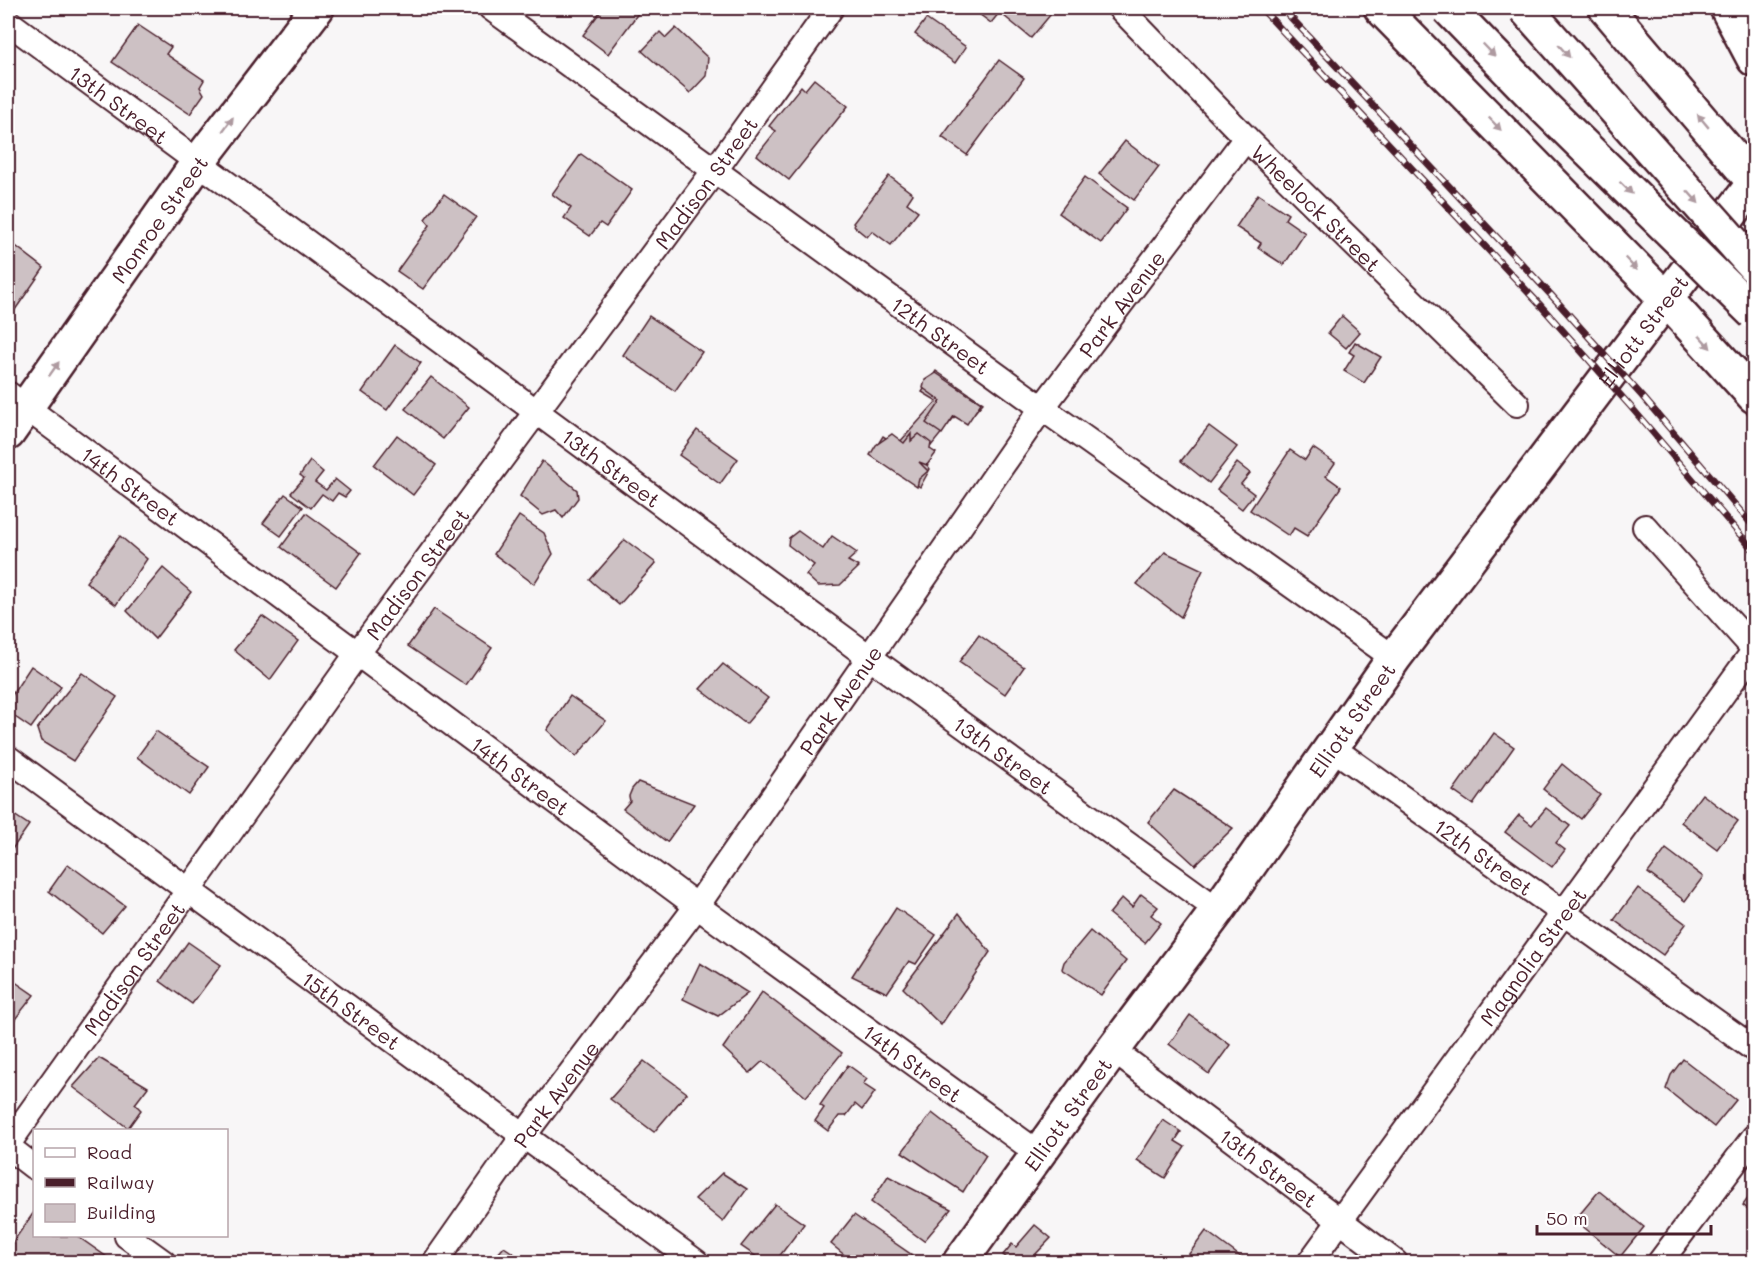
<svg xmlns="http://www.w3.org/2000/svg" width="1762" height="1270" font-family="Mali,sans-serif">
<style>
.building{fill:#cdc1c4;stroke:#4a1f2b;stroke-width:1.5}
.lines{fill:none;stroke-linecap:round;stroke-linejoin:round}
.minor-casing{stroke:#4a1f2b;stroke-width:28}
.secondary-casing{stroke:#4a1f2b;stroke-width:38}
.motorway-casing{stroke:#4a1f2b;stroke-width:38}
.minor{stroke:#fff;stroke-width:24}
.secondary{stroke:#fff;stroke-width:33}
.motorway{stroke:#fff;stroke-width:33}
.rail-casing{stroke:#4a1f2b;stroke-width:7}
.rail{stroke:#fff;stroke-width:4.5;stroke-dasharray:14;stroke-linecap:butt}
.motorway-bridge-casing{stroke:#4a1f2b;stroke-width:38;stroke-linecap:butt}
.motorway-bridge{stroke:#fff;stroke-width:33}
.oneway{fill:#ae9aa0}
.labels{text-anchor:middle;dominant-baseline:central;stroke-width:5;stroke-linejoin:round;paint-order:stroke}
.street-label{font-size:21px;fill:#4a1f2b;stroke:#fff}
</style>
<rect width="100%" height="100%" fill="#f8f6f7"/>
<filter id="ink" filterUnits="userSpaceOnUse"><feTurbulence type="fractalNoise" baseFrequency=".0167" numOctaves="2"/><feDisplacementMap in="SourceGraphic" scale="12" xChannelSelector="R" yChannelSelector="G"/><feConvolveMatrix kernelMatrix="1 2 1 2 8 2 1 2 1" color-interpolation-filters="sRGB"/></filter>
<g filter="url(#ink)">
<g class="building">
<path d="M603 8H642L608 54 583 35Z"/>
<path d="M971 8H1003L991 23Z"/>
<path d="M1012 8H1056L1031 38 1004 16Z"/>
<path d="M926 19 966 47 955 63 915 34Z"/>
<path d="M138 25 171 47 166 54 204 80 200 87 204 94 190 114 112 62Z"/>
<path d="M676 28 708 58 706 76 690 93 642 51 660 32 666 38Z"/>
<path d="M999 60 1024 78 967 155 942 137Z"/>
<path d="M814 79 848 106 789 180 757 155 776 131 769 126 801 86 805 90Z"/>
<path d="M1125 141 1159 167 1134 200 1099 174Z"/>
<path d="M581 154 632 190 606 227 600 223 590 236 564 218 571 208 552 194Z"/>
<path d="M889 176 913 194 907 203 918 211 891 245 872 231 867 237 856 228 853 223Z"/>
<path d="M1085 177 1127 208 1101 243 1059 213Z"/>
<path d="M444 194 476 217 423 289 397 271 430 225 425 219Z"/>
<path d="M1258 194 1288 214 1285 219 1305 233 1284 265 1258 248 1261 243 1236 227Z"/>
<path d="M8 240 44 268 8 320Z"/>
<path d="M649 316 702 352 675 391 623 355Z"/>
<path d="M1342 316 1360 332 1346 348 1328 333Z"/>
<path d="M1355 342 1381 357 1364 383 1344 371 1354 355 1349 352Z"/>
<path d="M395 345 421 363 387 410 362 392Z"/>
<path d="M936 371 983 403 969 419 956 415 922 457 930 469 920 487 873 452 883 436 897 445 937 401 922 392Z"/>
<path d="M936 373 981 403 967 424 954 416 942 434 926 423 941 401 923 388 925 380Z"/>
<path d="M431 377 469 407 443 439 405 409Z"/>
<path d="M1209 426 1237 447 1209 483 1181 461Z"/>
<path d="M697 430 738 459 720 484 679 455Z"/>
<path d="M892 434 904 443 911 434V441L919 434 931 443 930 449 936 453 927 465 919 462 928 471 919 479 917 487 870 455 876 445Z"/>
<path d="M397 435 436 465 413 495 374 465Z"/>
<path d="M1313 448 1335 463 1326 476 1341 487 1307 536 1294 528 1289 536 1250 510 1290 450 1305 460Z"/>
<path d="M310 461 323 472 315 482 326 490 335 479 350 491 345 497 338 493 332 501 322 494 311 508 291 493 304 478 300 475Z"/>
<path d="M542 461 577 490 578 498 563 518 556 510 543 515 520 496Z"/>
<path d="M1237 463 1250 473 1241 484 1254 494 1242 509 1217 490Z"/>
<path d="M285 494 303 507 281 536 263 523Z"/>
<path d="M306 513 361 553 336 587 281 547Z"/>
<path d="M519 516 544 533 553 554 534 584 494 554Z"/>
<path d="M798 531 823 549 832 536 857 553 848 561 859 567 840 585 818 586 806 575 814 565 788 545 789 538Z"/>
<path d="M120 536 147 559 116 605 86 582Z"/>
<path d="M625 540 656 563 619 605 590 580Z"/>
<path d="M1165 552 1203 570 1181 617 1137 584Z"/>
<path d="M163 568 191 592 155 639 127 611Z"/>
<path d="M434 609 492 648 466 685 408 646Z"/>
<path d="M262 616 298 641 270 680 234 650Z"/>
<path d="M979 635 1024 667 1005 694 959 662Z"/>
<path d="M723 664 768 698 746 724 700 689Z"/>
<path d="M31 666 61 687 31 728 8 712V701Z"/>
<path d="M82 673 117 697 73 761 41 741 37 729Z"/>
<path d="M570 696 606 721 576 757 547 730Z"/>
<path d="M156 731 209 767 189 795 137 757Z"/>
<path d="M1494 733 1514 747 1473 805 1453 791Z"/>
<path d="M1562 764 1600 795 1581 819 1543 789Z"/>
<path d="M638 782 694 804 667 842 623 809 630 801 629 796 632 789Z"/>
<path d="M1174 790 1233 828 1195 865 1148 822Z"/>
<path d="M1702 794 1738 821 1717 849 1681 822Z"/>
<path d="M1546 808 1570 826 1556 843 1565 850 1552 867 1505 832 1519 815 1532 825Z"/>
<path d="M8 811 29 825 8 855Z"/>
<path d="M1666 849 1703 877 1685 901 1648 873Z"/>
<path d="M68 864 125 906 102 933 49 891Z"/>
<path d="M1638 888 1686 924 1663 955 1614 920Z"/>
<path d="M1141 894 1158 907 1151 915 1161 923 1145 943 1109 914 1122 898 1132 907Z"/>
<path d="M896 908 936 935 916 964 909 961 887 993 852 976Z"/>
<path d="M959 913 990 952 941 1025 903 988Z"/>
<path d="M1090 931 1126 961 1101 995 1062 969 1064 962Z"/>
<path d="M188 942 221 965 192 1004 160 981Z"/>
<path d="M700 963 748 993 718 1016 683 999Z"/>
<path d="M8 977 34 995 8 1028Z"/>
<path d="M762 992 842 1053 806 1097 763 1061 750 1073 723 1048Z"/>
<path d="M1190 1015 1230 1045 1209 1074 1169 1044Z"/>
<path d="M99 1058 148 1087 135 1104 141 1110 128 1128 73 1087Z"/>
<path d="M1683 1059 1736 1100 1714 1127 1666 1089 1671 1075Z"/>
<path d="M644 1061 687 1093 654 1132 610 1099Z"/>
<path d="M848 1065 867 1079 863 1084 875 1092 862 1110 855 1104 846 1116H839L828 1131 815 1121 824 1108 820 1105Z"/>
<path d="M932 1113 986 1155 963 1192 902 1152Z"/>
<path d="M1163 1120 1181 1132 1175 1141 1185 1147 1165 1178 1137 1160Z"/>
<path d="M722 1173 747 1189 723 1222 695 1199Z"/>
<path d="M888 1176 951 1209 924 1241 871 1202Z"/>
<path d="M1754 1190V1214L1743 1205Z"/>
<path d="M1599 1191 1644 1227 1620 1257 1575 1220Z"/>
<path d="M775 1204 804 1224 775 1262H764L741 1246Z"/>
<path d="M34 1212V1236H77L114 1262H8V1249Z"/>
<path d="M854 1215 912 1255 906 1262H853L831 1244Z"/>
<path d="M1035 1225 1051 1238 1035 1255 1044 1262H1012L1003 1255 1012 1244 1016 1247Z"/>
<path d="M1206 1231 1245 1260 1243 1262H1183Z"/>
<path d="M504 1247 522 1259 521 1262H491Z"/>
<path d="M1159 1253 1171 1262H1152Z"/>
</g>
<g class="lines">
<defs>
<g id="minor">
<path id="s1" d="M491 8 1042 408 1394 658"/>
<path id="s2" d="M1120 8 1246 138 1517 404"/>
<path id="s3" d="M8 22 869 657 1218 910"/>
<path id="s4" d="M8 394 697 906 1038 1153"/>
<path d="M1645 527 1754 649"/>
<path id="s5" d="M1331 747 1754 1049"/>
<path id="s6" d="M8 758 696 1262"/>
<path id="s7" d="M1113 1050 1395 1262"/>
<path id="s8" d="M8 1144 357 654 715 170 831 8"/>
<path d="M8 1147 34 1167"/>
<path d="M127 1236 163 1262"/>
<path id="s9" d="M435 1262 524 1135 697 906 1042 408 1246 138"/>
<path id="s10" d="M1310 1262 1754 651"/>
<path d="M1660 1262 1754 1137"/>
</g>
<g id="secondary">
<path d="M1666 299 1754 396"/>
<path id="s11" d="M8 433 197 164 317 8"/>
<path id="s12" d="M960 1262 1113 1050 1218 910 1394 658 1754 183"/>
</g>
<g id="motorway">
<path d="M1381 8 1666 299"/>
<path d="M1606 8 1754 182"/>
<path d="M1727 8 1754 59"/>
</g>
</defs>
<use href="#minor" class="minor-casing"/>
<use href="#secondary" class="secondary-casing"/>
<use href="#motorway" class="motorway-casing"/>
<use href="#minor" class="minor"/>
<use href="#secondary" class="secondary"/>
<use href="#motorway" class="motorway"/>
<defs>
<g id="rail">
<path d="M1261 8 1541 306 1631 407 1754 551"/>
<path d="M1282 8 1552 296 1642 396 1754 527"/>
</g>
</defs>
<use href="#rail" class="rail-casing"/>
<use href="#rail" class="rail"/>
<defs>
<g id="motorway-bridge">
<path d="M1448 8 1545 108 1754 313"/>
<path d="M1525 8 1754 266"/>
</g>
</defs>
<use href="#motorway-bridge" class="motorway-bridge-casing"/>
<use href="#motorway-bridge" class="motorway-bridge"/>
</g>
<defs><path id="oneway-solid" d="M-6-.8H1V-3.2L6.5 0L1 3.2V.8H-6Z" transform="scale(1.5)"/></defs>
<g class="oneway">
<use href="#oneway-solid" transform="translate(1489 50) rotate(46)"/>
<use href="#oneway-solid" transform="translate(1564 51) rotate(48)"/>
<use href="#oneway-solid" transform="translate(1703 121) rotate(-130)"/>
<use href="#oneway-solid" transform="translate(228 124) rotate(-53)"/>
<use href="#oneway-solid" transform="translate(1495 124) rotate(46)"/>
<use href="#oneway-solid" transform="translate(1626 188) rotate(44)"/>
<use href="#oneway-solid" transform="translate(1693 197) rotate(48)"/>
<use href="#oneway-solid" transform="translate(1631 264) rotate(46)"/>
<use href="#oneway-solid" transform="translate(1705 342) rotate(48)"/>
<use href="#oneway-solid" transform="translate(54 369) rotate(-55)"/>
</g>
</g>
<g class="labels">
<g class="street-label">
<text stroke="none"><textPath href="#s3" startOffset="138">13th Street</textPath></text>
<text stroke="none"><textPath href="#s8" startOffset="1188">Madison Street</textPath></text>
<text stroke="none"><textPath href="#s2" startOffset="280">Wheelock Street</textPath></text>
<text stroke="none"><textPath href="#s11" startOffset="262">Monroe Street</textPath></text>
<text stroke="none"><textPath href="#s9" startOffset="1179">Park Avenue</textPath></text>
<text stroke="none"><textPath href="#s12" startOffset="1155">Elliott Street</textPath></text>
<text stroke="none"><textPath href="#s1" startOffset="556">12th Street</textPath></text>
<text stroke="none"><textPath href="#s3" startOffset="750">13th Street</textPath></text>
<text stroke="none"><textPath href="#s4" startOffset="153">14th Street</textPath></text>
<text stroke="none"><textPath href="#s8" startOffset="702">Madison Street</textPath></text>
<text stroke="none"><textPath href="#s9" startOffset="693">Park Avenue</textPath></text>
<text stroke="none"><textPath href="#s12" startOffset="669">Elliott Street</textPath></text>
<text stroke="none"><textPath href="#s3" startOffset="1236">13th Street</textPath></text>
<text stroke="none"><textPath href="#s4" startOffset="639">14th Street</textPath></text>
<text stroke="none"><textPath href="#s5" startOffset="188">12th Street</textPath></text>
<text stroke="none"><textPath href="#s10" startOffset="378">Magnolia Street</textPath></text>
<text stroke="none"><textPath href="#s8" startOffset="216">Madison Street</textPath></text>
<text stroke="none"><textPath href="#s6" startOffset="426">15th Street</textPath></text>
<text stroke="none"><textPath href="#s4" startOffset="1125">14th Street</textPath></text>
<text stroke="none"><textPath href="#s9" startOffset="207">Park Avenue</textPath></text>
<text stroke="none"><textPath href="#s12" startOffset="183">Elliott Street</textPath></text>
<text stroke="none"><textPath href="#s7" startOffset="195">13th Street</textPath></text>
</g>
</g>
<rect width="1762" height="1270" fill="none" stroke="#fff" stroke-width="30"/>
<rect x="15" y="15" width="1732" height="1240" fill="none" stroke="#4a1f2b" stroke-width="2" filter="url(#ink)"/>
<rect x="33" y="1129" width="195" height="108" fill="#ffffff" stroke="#b7a5aa" stroke-width="1.5"/>
<rect x="45" y="1148" width="30" height="9" fill="#ffffff" stroke="#b7a5aa" stroke-width="1.5"/>
<text x="87" y="1159" font-size="18" fill="#4a1f2b">Road</text>
<rect x="45" y="1178" width="30" height="9" fill="#4a1f2b" stroke="#b7a5aa" stroke-width="1.5"/>
<text x="87" y="1189" font-size="18" fill="#4a1f2b">Railway</text>
<rect x="45" y="1204" width="30" height="18" fill="#cdc1c4" stroke="#b7a5aa" stroke-width="1.5"/>
<text x="87" y="1219" font-size="18" fill="#4a1f2b">Building</text>
<path d="M1537 1225v9h174v-9" fill="none" stroke="#4a1f2b" stroke-width="3"/>
<text x="1546" y="1225" font-size="18" fill="#4a1f2b" stroke="#ffffff" stroke-width="4.5" paint-order="stroke">50 m</text>
</svg>
